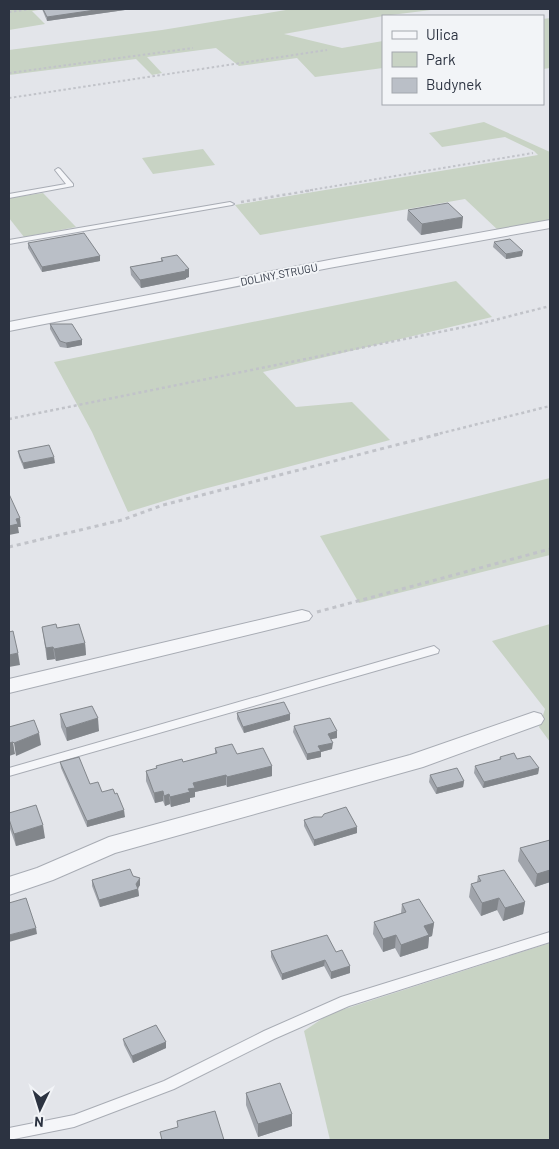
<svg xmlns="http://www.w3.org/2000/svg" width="559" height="1149" font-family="Barlow,sans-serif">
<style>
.green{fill:#c8d3c4}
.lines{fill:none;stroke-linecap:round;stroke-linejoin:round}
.service-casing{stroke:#a8acb4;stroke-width:2}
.minor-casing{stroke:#a8acb4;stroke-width:2}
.path-far2{stroke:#c1c3c9;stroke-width:2;stroke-dasharray:2.5 2.5;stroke-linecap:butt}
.path-far1{stroke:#c1c3c9;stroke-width:2.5;stroke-dasharray:3 3;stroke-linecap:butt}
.path{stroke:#c1c3c9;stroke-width:3;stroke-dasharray:4 4;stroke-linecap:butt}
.service{fill:#f5f6f9;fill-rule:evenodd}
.minor{fill:#f5f6f9;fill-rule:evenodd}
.wall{fill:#a0a4ab}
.shaded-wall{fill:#82868b}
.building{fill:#babfc7;stroke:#82868b}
.labels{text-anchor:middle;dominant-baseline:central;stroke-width:4;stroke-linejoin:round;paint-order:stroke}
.far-street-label{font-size:11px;fill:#2c3341;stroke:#f2f4f7}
</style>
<rect width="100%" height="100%" fill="#e3e5ea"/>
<g class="green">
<path d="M9 9H45L32 11 45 24 9 30Z"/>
<path d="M292 9H439L383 16 284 34 342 48 383 41V68L315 77 297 58 239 66 216 48 147 57 162 73 152 75 136 59 9 75V50L162 30Z"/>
<path d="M550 18V68L543 69V19Z"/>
<path d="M484 122 550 152V222L500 232 465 199 260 235 235 205 538 155 534 151 505 137 442 147 429 133Z"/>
<path d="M203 149 215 165 153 174 142 158Z"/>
<path d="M43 193 76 227 24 237 9 218V198Z"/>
<path d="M456 281 492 317 263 372 296 407 352 402 390 440 200 490 128 512 92 432 54 362Z"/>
<path d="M550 478V555L359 603 320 536Z"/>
<path d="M550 624V742L539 727 545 709 492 641Z"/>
<path d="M550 943V1140H330L304 1031 329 1014Z"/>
</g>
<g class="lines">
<defs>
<g id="service">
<path d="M58 168 60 169 73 184V186L9 198V194L66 184 55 170Z"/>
<path d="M230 202 234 204 232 205 9 244V240Z"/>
<path d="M434 646 439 650 438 653 9 776V768Z"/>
<path d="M550 932V942L349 1006 274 1039 174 1089 74 1127 9 1140V1128L74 1115 164 1081 264 1031 341 997Z"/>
</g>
<g id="minor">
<path d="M550 220V228L329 268 9 331V322L329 260Z"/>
<path d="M302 610 309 612 312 616 309 620 9 693V679Z"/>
<path d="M534 712 541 714 544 719 541 724 423 767 115 853 53 880 9 895V877L37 868 109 837 410 755Z"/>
</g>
</defs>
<use href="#service" class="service-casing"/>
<use href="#minor" class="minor-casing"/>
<g class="path-far2">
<path d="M9 12 31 9"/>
<path d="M9 73 193 48"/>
<path d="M9 98 327 50"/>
<path d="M305 191 533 153"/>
</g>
<g class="path-far1">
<path d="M241 202 313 190"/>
<path d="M9 419 479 324 550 306"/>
<path d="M434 435 550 406"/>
</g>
<g class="path">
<path d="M9 547 122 520 163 505 439 434"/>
<path d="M317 612 550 549"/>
</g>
<use href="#service" class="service"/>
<use href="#minor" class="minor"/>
</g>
<g class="wall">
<path d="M42 9H132L47 21Z"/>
<path d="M408 210 462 228 421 235 407 220Z"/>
<path d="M494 242 522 256 506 259 493 247Z"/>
<path d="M28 243 100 256V261L42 272 28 248Z"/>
<path d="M161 258 189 277 186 278V279L141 288 131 275 130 267 161 261Z"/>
<path d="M50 324 82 340V345L67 348 60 347 50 329Z"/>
<path d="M18 451 55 463 24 469 19 457Z"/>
<path d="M42 627 57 628 85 643 86 655 56 661 55 659 47 660Z"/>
<path d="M237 713 290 714V720L244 733 237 719Z"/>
<path d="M60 714 99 731 67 741 61 727Z"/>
<path d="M294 726 337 731V738L331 739 332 749 321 752V757L307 760 293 732Z"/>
<path d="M215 748 237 754 272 766V776L227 787 226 785 195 792V797L190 798V802L171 807 170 804 165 806 163 801 155 803 146 781V771L156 769V766L183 762 215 754Z"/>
<path d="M500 757 517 759 539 768 538 774 483 788 474 773 475 766 499 760Z"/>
<path d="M60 762 90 784 102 792 125 817 87 827 61 768Z"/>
<path d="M430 775 464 781 463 787 436 794 429 782Z"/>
<path d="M9 813 45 838 16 846 9 826Z"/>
<path d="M322 817 357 833 314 846 304 826V820Z"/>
<path d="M550 840V882L535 887 518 861 520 848Z"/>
<path d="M133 876 140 885 138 888 139 896 100 907 92 886V880Z"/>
<path d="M478 876 525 902 523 914 503 921 497 910 481 916 469 897 471 884 477 882Z"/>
<path d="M402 904 434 923 432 936 429 937 428 948 400 957 395 948 383 952 373 934 374 922 401 913Z"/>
<path d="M271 951 336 952 350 973 331 979 324 966 282 980 271 957Z"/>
<path d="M123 1039 166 1042V1048L133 1063 124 1045Z"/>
<path d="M246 1093 292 1114V1126L258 1137 246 1105Z"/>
</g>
<g class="shaded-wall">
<path d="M102 9H132L47 21V17Z"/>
<path d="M463 217 462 228 421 235 422 224Z"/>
<path d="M523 251 522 256 506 259V254Z"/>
<path d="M100 256V261L42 272V267Z"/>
<path d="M189 269V277L186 278V279L141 288 140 280Z"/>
<path d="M82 340V345L67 348 66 343Z"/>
<path d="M54 457 55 463 24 469 23 463Z"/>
<path d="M20 518 21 527H18L19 533 9 535V526L16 519Z"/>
<path d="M85 643 86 655 56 661 54 649Z"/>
<path d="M53 647 55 659 47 660 46 648Z"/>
<path d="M18 653 20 665 9 667V655Z"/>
<path d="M290 714V720L244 733 243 727Z"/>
<path d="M98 718 99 731 67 741 66 728Z"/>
<path d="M337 731V738L327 740 328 734Z"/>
<path d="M39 733 41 745 16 756 14 743Z"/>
<path d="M13 742 15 754 9 756V743Z"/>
<path d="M333 743 332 749 321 752V757L307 760V754L318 746Z"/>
<path d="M272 766V776L227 787V777Z"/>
<path d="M539 768 538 774 483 788 484 782Z"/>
<path d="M226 775V785L195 792V797L190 798V802L171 807 170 797 188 789 193 783Z"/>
<path d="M464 781 463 787 436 794 437 788Z"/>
<path d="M163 791V801L155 803 154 793Z"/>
<path d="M169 794 170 804 165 806 164 796Z"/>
<path d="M124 810 125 817 87 827V821Z"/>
<path d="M43 825 45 838 16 846 14 834Z"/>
<path d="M357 827V833L314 846V840Z"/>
<path d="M550 865V882L535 887 537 874Z"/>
<path d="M140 878V885L137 890 138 889 139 896 100 907 99 900 136 884Z"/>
<path d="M499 898 497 910 481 916 482 903Z"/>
<path d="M525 902 523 914 503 921 505 908Z"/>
<path d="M434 923 432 936 429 937 428 948 400 957 401 945 424 926Z"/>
<path d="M36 928 37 934 9 942V935Z"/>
<path d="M396 935 395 948 383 952V939Z"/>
<path d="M325 960 324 966 282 980V974Z"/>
<path d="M350 966V973L331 979V972Z"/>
<path d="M166 1042V1048L133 1063 132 1056Z"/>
<path d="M292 1114V1126L258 1137V1124Z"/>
</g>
<g class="building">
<path d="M43 9H102L47 17Z"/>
<path d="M448 203 463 217 422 224 408 210Z"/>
<path d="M84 233 100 256 42 267 28 243Z"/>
<path d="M510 239 523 251 506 254 494 242Z"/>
<path d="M177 255 189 269 185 270 186 271 140 280 130 267 163 261 161 258Z"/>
<path d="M50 324H72L82 340 66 343 60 341Z"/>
<path d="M49 445 54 457 23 463 18 451Z"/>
<path d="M9 494 20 518 16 519 18 524 9 526Z"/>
<path d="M56 624 57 628 79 624 85 643 54 649 53 647 46 648 42 627Z"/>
<path d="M13 631 18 653 9 655V632Z"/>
<path d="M284 702 290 714 243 727 237 713Z"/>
<path d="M92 706 98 718 66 728 60 714Z"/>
<path d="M330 718 337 731 328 734 333 743 318 746 321 751 307 754 294 726Z"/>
<path d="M34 720 39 733 14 743 13 742 9 743V727Z"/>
<path d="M232 744 237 754 263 748 272 766 227 777 226 775 193 783 195 788 188 789 190 792 170 797 169 794 164 796 163 791 154 793 146 771 157 768 156 766 182 759 183 762 217 753 215 748Z"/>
<path d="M514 753 517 759 530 756 539 768 484 782 475 766 501 759 500 757Z"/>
<path d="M79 757 90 784 98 782 102 792 113 789 115 794 117 793 124 810 87 821 60 762Z"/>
<path d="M457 768 464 781 437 788 430 775Z"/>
<path d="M36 805 43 825 14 834 9 819V813Z"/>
<path d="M346 807 357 827 314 840 304 820 314 817H322L324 814Z"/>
<path d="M550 840V870L537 874 520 848Z"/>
<path d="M130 869 133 876 140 878 136 884 138 889 99 900 92 880Z"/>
<path d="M504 870 525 902 505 908 499 898 482 903 471 884 481 881 478 876Z"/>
<path d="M26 898 36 928 9 935V903Z"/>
<path d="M419 899 434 923 424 926 429 935 401 945 396 935 383 939 374 922 406 912 402 904Z"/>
<path d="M327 935 336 952 342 950 350 966 331 972 325 960 282 974 271 951Z"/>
<path d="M156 1025 166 1042 132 1056 123 1039Z"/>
<path d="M280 1083 292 1114 258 1124 246 1093Z"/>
<path d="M215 1111 224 1140H162L160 1132 178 1127 177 1121Z"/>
</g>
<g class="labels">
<g class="far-street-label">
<text transform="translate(279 274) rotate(-11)">DOLINY STRUGU</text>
</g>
</g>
<rect width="559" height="1149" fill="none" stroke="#2c3341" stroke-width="20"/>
<rect x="382" y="15" width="162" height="90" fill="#f2f4f7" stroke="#a3a7ae"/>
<rect x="392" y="31" width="25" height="8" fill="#f5f6f9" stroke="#a3a7ae"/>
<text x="426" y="40" font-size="15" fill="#2c3341">Ulica</text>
<rect x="392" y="52" width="25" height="15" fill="#c8d3c4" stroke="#a3a7ae"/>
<text x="426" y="65" font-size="15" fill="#2c3341">Park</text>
<rect x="392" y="78" width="25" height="15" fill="#babfc7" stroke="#a3a7ae"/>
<text x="426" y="90" font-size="15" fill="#2c3341">Budynek</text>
<g transform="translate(40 1109) rotate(184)" stroke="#f2f4f7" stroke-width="4" paint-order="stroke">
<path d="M0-4L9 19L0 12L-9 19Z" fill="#2c3341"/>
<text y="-8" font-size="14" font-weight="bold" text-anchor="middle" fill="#2c3341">N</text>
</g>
</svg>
